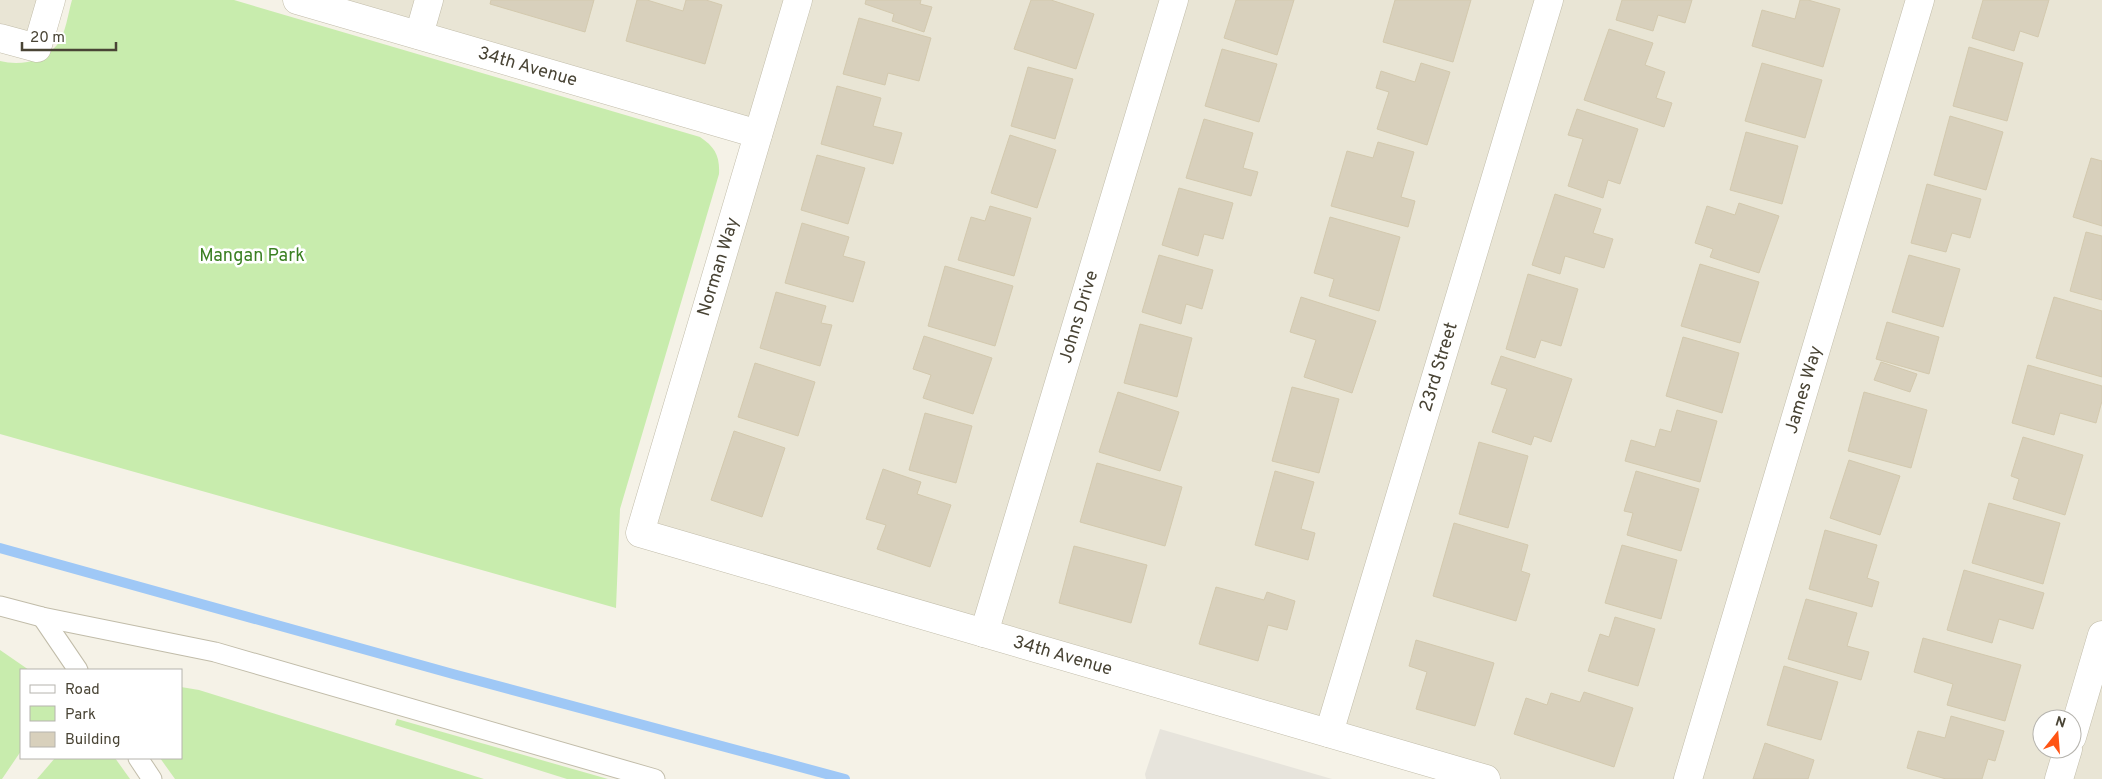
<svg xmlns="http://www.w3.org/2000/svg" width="2102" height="779" font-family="Overpass,sans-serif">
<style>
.residential{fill:#e9e5d5;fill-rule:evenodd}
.industrial{fill:#e7e4dc}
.green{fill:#c8ecad}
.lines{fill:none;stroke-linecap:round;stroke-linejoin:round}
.stream{stroke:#9fc8f6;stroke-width:10}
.building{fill:#d8d0bc;stroke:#d3c9ae}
.service-casing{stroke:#c1bca9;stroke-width:21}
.minor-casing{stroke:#c1bca9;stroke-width:29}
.service{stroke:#fff;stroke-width:19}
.minor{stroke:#fff;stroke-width:28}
.labels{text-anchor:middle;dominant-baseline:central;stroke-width:5;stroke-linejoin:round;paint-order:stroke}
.street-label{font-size:18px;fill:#494435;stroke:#fff}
.park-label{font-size:18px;fill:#3b8023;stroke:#fff}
</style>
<rect width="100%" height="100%" fill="#f5f2e7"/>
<g class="residential">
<path d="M0 0H51L37 48 0 38Z"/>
<path d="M297 0H2102V779H1486L640 533 758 134ZM2042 719H2072V749H2042Z"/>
</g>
<path class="industrial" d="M1160 729 1332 779H1146L1145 774Z"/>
<g class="green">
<path d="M72 0H234L700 137C715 147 720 156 719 174L620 509 616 608 0 434V61C20 66 43 62 57 45 66 34 68 13 72 0Z"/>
<path d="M0 650 29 670H21V751L2 779H0Z"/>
<path d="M181 687 199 690 484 779H175L160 758H181Z"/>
<path d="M397 719 608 779H567L395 725Z"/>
<path d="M55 758H115L130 779H37Z"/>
</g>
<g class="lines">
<path class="stream" d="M0 548 453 674 845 779"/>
</g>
<g class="building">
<path d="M491 0H594L585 32 490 4Z"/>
<path d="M637 0H647L683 11 686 0H706L722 5 705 64 626 41Z"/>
<path d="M866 0H921L920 4 932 7 924 32 892 21 894 14 865 4Z"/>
<path d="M1031 0H1051L1094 14 1076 69 1014 49Z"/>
<path d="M1236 0H1294L1277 55 1224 38Z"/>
<path d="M1395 0H1471L1453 62 1383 42Z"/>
<path d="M1622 0H1692L1685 23 1658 15 1653 31 1616 20Z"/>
<path d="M1800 0H1808L1840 9 1823 67 1752 46 1762 10 1795 19Z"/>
<path d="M1983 0H2049L2038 37 2020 31 2014 51 1972 38Z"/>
<path d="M859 18 931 38 919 81 888 73 885 85 843 74Z"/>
<path d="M1609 29 1653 43 1645 65 1665 72 1656 98 1672 103 1664 127 1584 100Z"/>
<path d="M1969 47 2023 63 2007 121 1953 106Z"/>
<path d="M1222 49 1277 64 1259 122 1205 106Z"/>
<path d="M1421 63 1450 72 1427 145 1377 129 1389 92 1376 88 1381 71 1415 82Z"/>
<path d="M1762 63 1822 80 1805 138 1745 121Z"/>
<path d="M1028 67 1073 79 1055 139 1011 126Z"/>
<path d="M837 86 881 98 873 126 902 133 893 164 821 144Z"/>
<path d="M1577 109 1638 129 1620 184 1608 180 1603 198 1568 186 1583 139 1568 135Z"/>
<path d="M1950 116 2003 132 1986 190 1934 175Z"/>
<path d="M1204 119 1253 133 1243 168 1258 172 1251 196 1186 178Z"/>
<path d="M1746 132 1798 146 1782 204 1730 190Z"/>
<path d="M1010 135 1056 150 1037 208 991 193Z"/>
<path d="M1378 142 1414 152 1401 197 1415 201 1408 227 1331 206 1347 151 1373 158Z"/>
<path d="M817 155 865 168 848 224 801 210Z"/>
<path d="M2091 158 2102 161V226L2073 217Z"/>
<path d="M1927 184 1981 199 1970 238 1952 233 1946 252 1911 243Z"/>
<path d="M1179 188 1233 203 1223 239 1204 234 1198 256 1162 245Z"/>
<path d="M1555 194 1601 209 1593 233 1613 239 1604 268 1565 256 1560 274 1532 265Z"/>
<path d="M1739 203 1779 216 1759 273 1710 257 1713 249 1695 243 1707 206 1735 215Z"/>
<path d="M990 206 1031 218 1014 276 958 260 971 217 985 221Z"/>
<path d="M1330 217 1400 237 1379 311 1329 296 1334 279 1314 273Z"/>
<path d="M802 223 849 237 843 256 865 262 853 302 785 283Z"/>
<path d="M2086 232 2102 236V300L2070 291Z"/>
<path d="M1159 255 1213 270 1202 309 1186 304 1181 324 1142 312Z"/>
<path d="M1909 255 1960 269 1943 327 1892 312Z"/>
<path d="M1700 264 1759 282 1740 343 1681 326Z"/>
<path d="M945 266 1013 286 995 346 928 326Z"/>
<path d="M1528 274 1578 289 1561 346 1541 340 1535 358 1506 349Z"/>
<path d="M776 292 826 306 821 323 832 325 820 366 760 348Z"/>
<path d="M1301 297 1376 321 1352 393 1304 377 1316 340 1290 332Z"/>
<path d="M2054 297 2102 311V377L2036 358Z"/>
<path d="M1887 322 1939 337 1929 374 1876 359Z"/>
<path d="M1140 324 1192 338 1177 397 1124 383Z"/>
<path d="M924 336 992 358 973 414 923 398 931 375 913 369Z"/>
<path d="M1683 337 1739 353 1722 413 1666 396Z"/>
<path d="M1501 356 1572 379 1551 442 1534 436 1531 445 1492 432 1507 389 1491 384Z"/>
<path d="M1881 362 1917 374 1910 392 1874 380Z"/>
<path d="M755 363 815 382 798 436 738 417Z"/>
<path d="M2028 365 2102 386V401L2096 423 2060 413 2054 435 2012 423Z"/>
<path d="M1292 387 1339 399 1319 473 1272 461Z"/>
<path d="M1118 392 1179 412 1160 471 1099 452Z"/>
<path d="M1864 392 1927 410 1911 468 1848 451Z"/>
<path d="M1677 410 1717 421 1700 482 1625 461 1631 440 1655 447 1660 429 1671 432Z"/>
<path d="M925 413 972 426 956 483 909 470Z"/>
<path d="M734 431 785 448 762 517 711 500Z"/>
<path d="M2023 437 2083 455 2065 515 2013 499 2019 479 2011 476Z"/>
<path d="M1479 442 1528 456 1508 528 1459 514Z"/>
<path d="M1849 460 1900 476 1880 535 1830 518Z"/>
<path d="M1097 463 1182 487 1165 546 1080 522Z"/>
<path d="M883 469 921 482 917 494 951 505 930 567 877 549 886 525 866 519Z"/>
<path d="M1275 471 1314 482 1301 529 1315 533 1308 560 1255 545Z"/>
<path d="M1636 471 1699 489 1681 551 1627 535 1633 513 1624 511Z"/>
<path d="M1989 503 2060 523 2043 584 1972 563Z"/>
<path d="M1454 523 1528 545 1521 571 1530 574 1516 621 1433 596Z"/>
<path d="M1825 530 1877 545 1867 578 1879 582 1872 607 1809 589Z"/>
<path d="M1622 545 1677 560 1661 619 1605 603Z"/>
<path d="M1074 546 1147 565 1131 623 1059 603Z"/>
<path d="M1964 570 2044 593 2033 629 1999 619 1992 643 1947 630Z"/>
<path d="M1216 587 1264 600 1267 592 1295 601 1287 630 1268 625 1258 661 1199 644Z"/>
<path d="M1806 599 1857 613 1847 646 1869 652 1861 680 1788 659Z"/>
<path d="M1615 617 1655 629 1638 686 1588 671 1600 634 1609 637Z"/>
<path d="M1923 638 2021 665 2005 721 1947 705 1953 684 1914 672Z"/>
<path d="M1416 640 1494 663 1475 726 1416 709 1427 672 1409 666Z"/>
<path d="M1784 666 1838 682 1821 740 1767 725Z"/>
<path d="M1584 692 1633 708 1614 767 1514 734 1526 698 1547 705 1551 693 1580 702Z"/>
<path d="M1951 716 2004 731 1995 761 1988 759 1982 779H1946L1907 768 1918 731 1945 738Z"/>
<path d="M1765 743 1814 760 1808 779H1753Z"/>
</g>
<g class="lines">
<defs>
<g id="service">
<path d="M0 606 42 617 215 652 655 779"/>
<path d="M42 617 78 670"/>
<path d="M138 758 152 779"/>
</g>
<g id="minor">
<path id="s1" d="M297 0 758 134"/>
<path id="s2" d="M798 0 640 533 1486 779"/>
<path d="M419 35 429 0"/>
<path d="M0 38 37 48 51 0"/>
<path id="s3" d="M984 633 1174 0"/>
<path id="s4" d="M1329 733 1549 0"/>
<path d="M2072 737 2102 635"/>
<path id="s5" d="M1688 779 1920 0"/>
<path d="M2059 779 2068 749"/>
</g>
</defs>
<use href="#service" class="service-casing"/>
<use href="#minor" class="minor-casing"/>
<use href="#service" class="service"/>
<use href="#minor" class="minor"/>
</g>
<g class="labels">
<g class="street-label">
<text stroke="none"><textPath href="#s1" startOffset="240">34th Avenue</textPath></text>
<text transform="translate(719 267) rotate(-73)">Norman Way</text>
<text stroke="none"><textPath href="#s3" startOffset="330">Johns Drive</textPath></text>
<text stroke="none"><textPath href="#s4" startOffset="382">23rd Street</textPath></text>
<text stroke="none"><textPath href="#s5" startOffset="406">James Way</textPath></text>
<text stroke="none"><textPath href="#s2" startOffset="996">34th Avenue</textPath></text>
</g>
<g class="park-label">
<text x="252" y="256">Mangan Park</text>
</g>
</g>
<rect x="20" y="669" width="162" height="90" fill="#ffffff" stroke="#b6b4ae"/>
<rect x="30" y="685" width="25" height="8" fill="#ffffff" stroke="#b6b4ae"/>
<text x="65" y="694" font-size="15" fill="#494435">Road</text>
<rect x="30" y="706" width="25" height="15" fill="#c8ecad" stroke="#b6b4ae"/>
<text x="65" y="719" font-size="15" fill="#494435">Park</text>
<rect x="30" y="732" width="25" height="15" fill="#d8d0bc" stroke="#b6b4ae"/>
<text x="65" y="744" font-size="15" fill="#494435">Building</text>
<g transform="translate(2057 734) rotate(17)"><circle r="24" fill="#ffffff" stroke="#b6b4ae"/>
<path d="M0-4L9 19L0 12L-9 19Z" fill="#ff5414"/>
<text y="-8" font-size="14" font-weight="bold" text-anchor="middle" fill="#494435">N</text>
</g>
<path d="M22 42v8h94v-8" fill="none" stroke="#494435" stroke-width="2.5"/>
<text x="30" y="42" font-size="15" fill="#494435" stroke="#ffffff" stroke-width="4" paint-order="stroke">20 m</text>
</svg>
